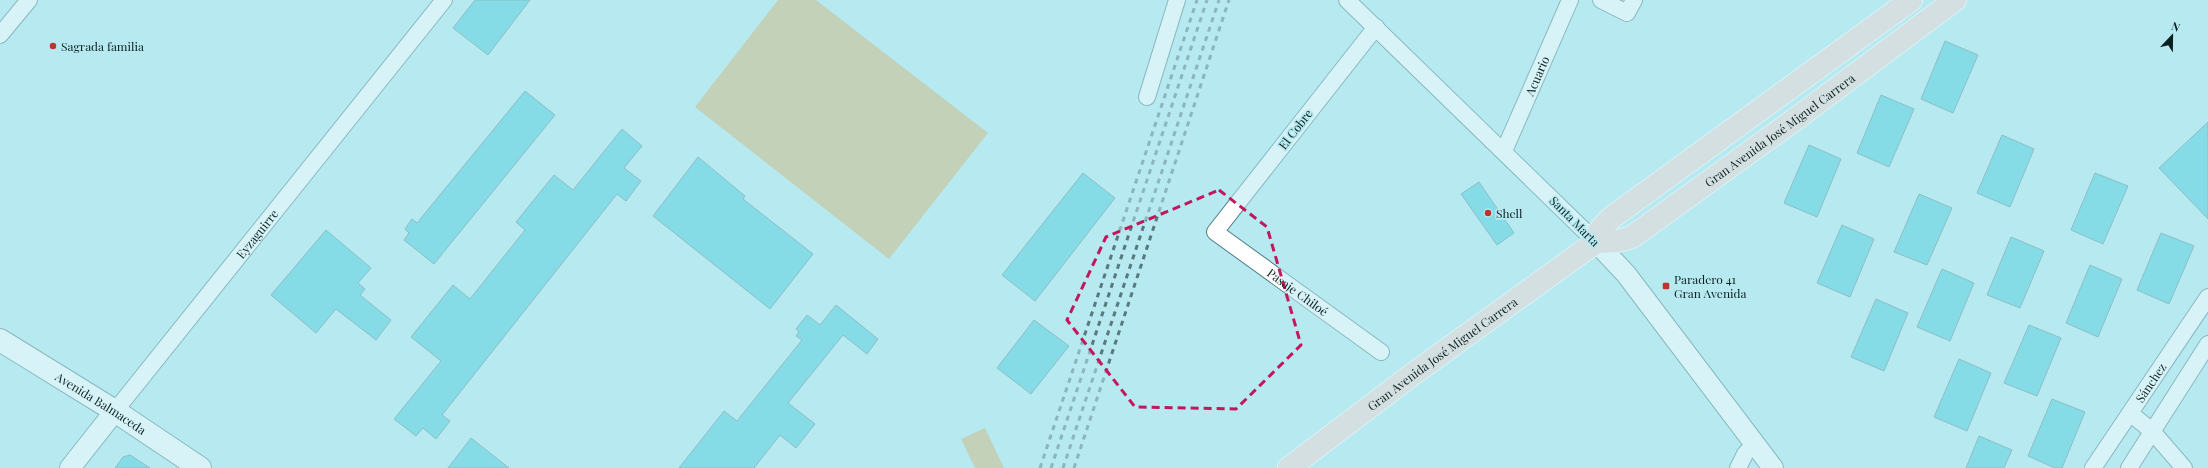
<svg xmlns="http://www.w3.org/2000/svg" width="2208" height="468" font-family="'Playfair Display',serif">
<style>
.green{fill:#d0b474}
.building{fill:#4acbda;stroke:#5a8a90}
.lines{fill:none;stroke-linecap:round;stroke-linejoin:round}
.minor-casing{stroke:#4f7e84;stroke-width:18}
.tertiary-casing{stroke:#4f7e84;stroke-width:22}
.secondary-casing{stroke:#4f7e84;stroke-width:24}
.primary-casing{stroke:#fff;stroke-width:24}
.minor{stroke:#fff;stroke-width:16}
.tertiary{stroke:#fff;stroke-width:20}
.secondary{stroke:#fff;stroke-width:22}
.primary{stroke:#f6d3cf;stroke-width:22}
.rail{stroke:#58797d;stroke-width:3;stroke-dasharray:5 5;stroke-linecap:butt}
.marked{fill:none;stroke:#c2185b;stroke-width:3;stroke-dasharray:8 5;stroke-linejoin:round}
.poi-dot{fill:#c0322f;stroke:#b7e9f0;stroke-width:1.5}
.labels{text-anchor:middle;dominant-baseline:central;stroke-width:3.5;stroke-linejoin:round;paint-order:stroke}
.poi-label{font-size:12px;fill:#0c2022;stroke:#b7e9f0;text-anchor:start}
.street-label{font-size:12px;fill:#0c2022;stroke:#b7e9f0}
</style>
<rect width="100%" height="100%" fill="#b7e9f0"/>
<g class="green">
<path d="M778 0H816L988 133 889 259 695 107Z"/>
<path d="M985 428 1004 468H975L961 439Z"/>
</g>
<g class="building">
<path d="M475 0H530L488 55 453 28Z"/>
<path d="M1945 41 1978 55 1953 113 1921 99Z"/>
<path d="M525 91 555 115 434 264 404 240 409 233 405 229 412 219 417 223Z"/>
<path d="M1881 95 1914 109 1889 167 1857 153Z"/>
<path d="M2208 122V219L2159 168Z"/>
<path d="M622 129 642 146 624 168 641 181 626 201 617 194 442 415 450 421 436 439 423 428 416 436 394 419 441 361 411 337 453 285 470 299 525 230 516 222 554 175 573 190Z"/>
<path d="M2002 135 2034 149 2010 207 1977 193Z"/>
<path d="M1809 145 1841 159 1817 217 1784 203Z"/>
<path d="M698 157 745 196 743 199 813 254 770 309 653 216Z"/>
<path d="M1083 173 1115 198 1035 301 1002 275Z"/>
<path d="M2095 173 2128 186 2103 244 2071 230Z"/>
<path d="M1479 182 1514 233 1497 245 1461 194Z"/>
<path d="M1919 194 1952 208 1927 265 1894 252Z"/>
<path d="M1842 225 1874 239 1850 297 1817 283Z"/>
<path d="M326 230 371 268 358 283 365 289 360 295 391 320 376 340 336 309 316 333 271 295Z"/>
<path d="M2161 233 2194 246 2169 304 2137 290Z"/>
<path d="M2011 237 2044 251 2020 308 1987 295Z"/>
<path d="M2090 265 2122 279 2098 337 2066 323Z"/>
<path d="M1942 269 1974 283 1950 341 1917 327Z"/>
<path d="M1876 299 1908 313 1884 371 1851 357Z"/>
<path d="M836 305 878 339 867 354 843 335 788 403 815 424 796 448 780 435 754 468H679L724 411 737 421 802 340 796 336 799 332 796 329 807 315 820 325Z"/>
<path d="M1034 320 1069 346 1031 394 997 368Z"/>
<path d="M2029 325 2061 338 2037 396 2004 383Z"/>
<path d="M1959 359 1991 373 1967 431 1934 417Z"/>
<path d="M2052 399 2085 412 2062 468H2055L2028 456Z"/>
<path d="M1979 436 2012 450 2004 468H1966Z"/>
<path d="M471 438 509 468H448Z"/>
<path d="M130 455 150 468H115L123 457Z"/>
</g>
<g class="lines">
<defs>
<g id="minor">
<path d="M1347 0 1596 242"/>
<path d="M1601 0 1627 13 1634 0"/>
<path id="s1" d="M1376 27 1215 232 1381 352"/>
<path d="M0 35 29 0"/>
<path d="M1147 97 1177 0"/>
<path id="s2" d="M1504 151 1570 0"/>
<path id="s3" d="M115 411 444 0"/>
<path d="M2131 414 2152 431 2184 468"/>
<path d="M1738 468 1745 454 1754 444"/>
<path id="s4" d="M2093 468 2208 297"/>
<path d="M2129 468 2208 344"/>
</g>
<g id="tertiary">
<path d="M1596 242 1626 274 1773 468"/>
<path d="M70 468 115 411"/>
</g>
<g id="secondary">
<path id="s5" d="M0 340 115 411 200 468"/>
</g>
<g id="primary">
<path d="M1596 242 1599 231 1611 218 1911 0"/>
<path id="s6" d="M1289 468 1413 374 1596 242 1618 241 1632 237 1797 118 1955 0"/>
</g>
</defs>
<use href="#minor" class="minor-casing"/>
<use href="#tertiary" class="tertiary-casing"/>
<use href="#secondary" class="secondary-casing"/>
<use href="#primary" class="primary-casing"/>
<use href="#minor" class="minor"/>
<use href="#tertiary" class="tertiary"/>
<use href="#secondary" class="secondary"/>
<use href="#primary" class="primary"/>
<g class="rail">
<path d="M1040 468 1197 0"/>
<path d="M1051 468 1207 0"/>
<path d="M1063 468 1219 0"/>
<path d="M1074 468 1229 0"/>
</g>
</g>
<path d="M0 0H2208V468H0ZM1219 190 1267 227 1301 345 1236 409 1135 407 1067 320 1106 237Z" fill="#b7e9f0" fill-opacity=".55" fill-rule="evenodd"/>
<path class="marked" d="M1219 190 1267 227 1301 345 1236 409 1135 407 1067 320 1106 237Z"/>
<g class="poi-dot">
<circle cx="53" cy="46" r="4"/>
<circle cx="1488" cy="213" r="4"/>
<rect x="1662" y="282" width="8" height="8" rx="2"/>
</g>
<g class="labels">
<g class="poi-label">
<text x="61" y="46">Sagrada familia</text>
<text x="1496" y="213">Shell</text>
<text x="1674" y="279">Paradero 41<tspan x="1674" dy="14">Gran Avenida</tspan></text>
</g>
<g class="street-label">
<text stroke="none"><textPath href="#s2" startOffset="82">Acuario</textPath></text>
<text transform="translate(1295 129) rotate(-52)">El Cobre</text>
<text stroke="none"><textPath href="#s6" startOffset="600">Gran Avenida José Miguel Carrera</textPath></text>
<text transform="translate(1575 221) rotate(45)">Santa Marta</text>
<text stroke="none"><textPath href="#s3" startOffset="227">Eyzaguirre</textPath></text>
<text stroke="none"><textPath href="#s1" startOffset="363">Pasaje Chiloé</textPath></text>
<text stroke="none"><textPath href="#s6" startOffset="191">Gran Avenida José Miguel Carrera</textPath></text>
<text stroke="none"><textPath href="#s4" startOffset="103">Sánchez</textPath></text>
<text stroke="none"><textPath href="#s5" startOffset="119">Avenida Balmaceda</textPath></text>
</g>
</g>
<g transform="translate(2172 36) rotate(22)" stroke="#b7e9f0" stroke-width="3" paint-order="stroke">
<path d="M0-3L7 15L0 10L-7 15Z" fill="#0c2022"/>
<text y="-6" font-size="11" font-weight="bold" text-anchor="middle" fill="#0c2022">N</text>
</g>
</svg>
